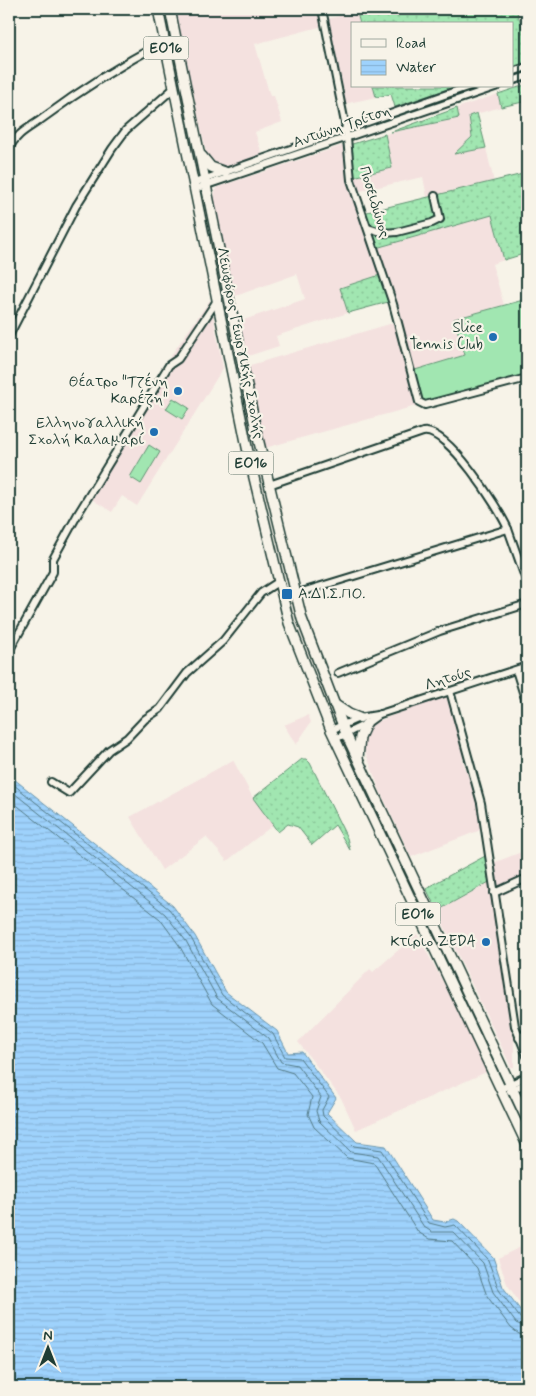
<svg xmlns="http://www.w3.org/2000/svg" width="536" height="1396" font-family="Mynerve,sans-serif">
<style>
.built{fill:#f4e1df}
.grass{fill:url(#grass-dots);stroke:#609272}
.pitch{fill:#a1e6b1;stroke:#609272}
.water{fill:url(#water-rules);stroke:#6b96ac}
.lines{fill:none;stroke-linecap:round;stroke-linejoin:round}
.shore{stroke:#527984;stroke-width:1}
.minor-casing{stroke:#1f3d34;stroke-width:10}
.major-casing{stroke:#1f3d34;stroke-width:12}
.minor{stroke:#f7f3e8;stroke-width:6}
.major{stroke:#f7f3e8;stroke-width:9}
.poi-dot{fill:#1f6fb2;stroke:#f7f3e8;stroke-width:2}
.labels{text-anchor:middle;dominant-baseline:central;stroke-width:4.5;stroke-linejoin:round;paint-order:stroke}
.shield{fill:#f7f3e8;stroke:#60746a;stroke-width:1}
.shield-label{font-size:14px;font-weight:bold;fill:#1f3d34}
.street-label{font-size:15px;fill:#1f3d34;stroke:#f7f3e8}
.poi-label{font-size:15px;fill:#1f3d34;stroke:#f7f3e8;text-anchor:end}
</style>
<defs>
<pattern id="grass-dots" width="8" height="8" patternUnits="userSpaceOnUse" patternTransform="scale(1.25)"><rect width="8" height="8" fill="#a1e6b1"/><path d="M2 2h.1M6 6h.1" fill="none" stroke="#8ac699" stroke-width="1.8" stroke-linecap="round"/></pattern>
<pattern id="water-rules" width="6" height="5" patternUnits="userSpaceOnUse" patternTransform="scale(1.25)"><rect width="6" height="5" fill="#9ed2fc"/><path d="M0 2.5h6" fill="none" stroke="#88b5d9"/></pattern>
</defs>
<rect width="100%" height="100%" fill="#f7f3e8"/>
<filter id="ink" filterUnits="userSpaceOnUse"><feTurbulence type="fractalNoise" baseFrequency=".02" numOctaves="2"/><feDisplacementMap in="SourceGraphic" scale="10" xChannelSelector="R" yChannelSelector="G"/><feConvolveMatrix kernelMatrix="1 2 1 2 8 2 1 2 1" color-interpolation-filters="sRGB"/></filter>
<g filter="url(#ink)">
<g class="built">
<path d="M175 9H319L323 26 255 44 270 96H274L282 122 255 132 262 154 221 170 208 161Z"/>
<path d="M339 9H356L360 24H352V86H373L376 97 344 104 326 19 340 16Z"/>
<path d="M498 94 501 107 469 116 472 137 455 154 486 148 494 182 427 197 423 177 356 192 353 177 392 168 385 134 459 118 457 108Z"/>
<path d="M344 145 348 181 380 275 340 288 348 313 276 336 279 346 245 357 238 322 305 299 297 274 233 297 214 197 215 192 218 187Z"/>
<path d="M492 215 504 260 492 264 504 305 454 319 465 355 416 370 419 405 265 448 247 366 393 323 407 371 415 370 376 248Z"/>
<path d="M210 300 223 368 137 506 122 496 112 512 85 495 174 351Z"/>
<path d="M449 693 466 757 462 759 475 794 483 829 411 857 380 791 362 743 367 729 374 723Z"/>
<path d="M308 715 311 722 296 745 284 725Z"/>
<path d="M233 760 253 798 273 825 227 861 206 837 162 870 130 817Z"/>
<path d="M527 850V883L499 897 493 863Z"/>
<path d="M491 881 514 1034V1067H511L437 911Z"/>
<path d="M417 934 491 1070 356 1130 341 1098 298 1042 370 969 373 972Z"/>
<path d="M527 1244V1314L507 1284 498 1258Z"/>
</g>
<g class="grass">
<path d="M356 9H516L527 41V62L512 67V24H360Z"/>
<path d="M525 85 527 101 501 107 498 94Z"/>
<path d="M373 86H456L395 107 391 94 376 97Z"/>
<path d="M457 108 459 118 391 132Z"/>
<path d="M477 113 486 148 454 154 472 137 469 116Z"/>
<path d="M385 134 392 168 353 177 349 145Z"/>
<path d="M527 173V253L504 260 492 215 376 248 363 213Z"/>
<path d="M380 275 388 302 348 313 340 288Z"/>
<path d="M302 759H306L310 763 347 838 350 850 335 825 312 845 298 827 288 824 278 832 253 798Z"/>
<path d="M487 855 491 881 437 911 426 888Z"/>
</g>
<g class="pitch">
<path d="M527 299V377L419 405 414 378 415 370 465 355 454 319Z"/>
<path d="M173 398 189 408 182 419 166 409Z"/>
<path d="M149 445 160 452 141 484 130 477Z"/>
</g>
<path class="water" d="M9 775 173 906 195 936 226 992 277 1031 288 1053 302 1052 336 1098 327 1113 357 1142 386 1146 433 1220 445 1222 454 1219 458 1221 493 1257 503 1287 527 1319V1387H9Z"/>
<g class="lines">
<g class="shore">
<path d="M9 781 169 909 191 938 222 995 273 1034 285 1057 300 1058 329 1097 322 1110 323 1116 354 1146 382 1150 429 1223 445 1227 455 1225 488 1260 499 1290 521 1319 527 1321"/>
<path d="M9 789 165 914 186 941 217 998 268 1038 281 1062 297 1065 321 1097 316 1111 319 1121 351 1152 378 1156 424 1227 432 1232H453L483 1263 493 1292 516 1323 527 1328"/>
<path d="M9 799 160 919 179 945 212 1004 262 1043 277 1068 293 1073 312 1097 308 1114 314 1127 347 1158 374 1163 418 1232 429 1239 452 1241 477 1268 487 1296 511 1328 519 1334 527 1335"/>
</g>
<defs>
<g id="minor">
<path d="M322 9 346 128 351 180 393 304 419 402 425 405 527 378"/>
<path d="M512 72 527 67"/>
<path d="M512 81 527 76"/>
<path d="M9 148C18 132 30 128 43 118 82 89 122 64 165 41"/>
<path d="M194 183 470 86"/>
<path d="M195 189 498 86"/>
<path d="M368 228 384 233 397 232 432 223 440 219 435 196"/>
<path d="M9 336 76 206 112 149 126 130 174 88"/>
<path d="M269 485 423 432C447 427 499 508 508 529"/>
<path d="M295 594 508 529 527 583"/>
<path d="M9 651 53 572V559L79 512 169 365 178 359 218 299"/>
<path d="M9 657V662"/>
<path d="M516 670 527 705"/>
<path d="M338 673 440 631 527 604"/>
<path d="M450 691 481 803 515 1026 527 1056"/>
<path d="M331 730 359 718 377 715 527 666"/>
<path d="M335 739 366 724 377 716"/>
<path d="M51 782 69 793 109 750 127 738 145 719 160 709 187 673 223 641 261 593 278 582"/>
<path d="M494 893 527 878"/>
<path d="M519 1038 527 1033"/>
<path d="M501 1089 527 1076"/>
<path d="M510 1091 527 1083"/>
</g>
<g id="major">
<path d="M158 9 249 457 289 623 331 730 527 1145"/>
<path d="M170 9 256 430 302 619 346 734 527 1120"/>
<path d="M202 156 211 167 225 172"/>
<path d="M334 704 349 714 359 718"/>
<path d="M358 758 360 737 366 724"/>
<path d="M527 1114V1093"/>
</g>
</defs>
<use href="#minor" class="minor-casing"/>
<use href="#major" class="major-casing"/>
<use href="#minor" class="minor"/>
<use href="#major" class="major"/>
</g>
</g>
<g class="poi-dot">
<circle cx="493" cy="337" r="5"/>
<circle cx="178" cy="391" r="5"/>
<circle cx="154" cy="432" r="5"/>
<rect x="281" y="588" width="12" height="12" rx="2.5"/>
<circle cx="486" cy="942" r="5"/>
</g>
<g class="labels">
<g class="shield">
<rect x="143.5" y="36.5" width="45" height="23" rx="4"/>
<rect x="228.5" y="451.5" width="45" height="23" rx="4"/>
<rect x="395.5" y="902.5" width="45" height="23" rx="4"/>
</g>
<g class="shield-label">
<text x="166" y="48">ΕΟ16</text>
<text x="251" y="463">ΕΟ16</text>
<text x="418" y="914">ΕΟ16</text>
</g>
<g class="street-label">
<text transform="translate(342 127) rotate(-19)">Αντώνη Τρίτση</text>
<text transform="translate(374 202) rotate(73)">Ποσειδώνος</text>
<text transform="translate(240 343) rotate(79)">Λεωφόρος Γεωργικής Σχολής</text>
<text transform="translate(448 679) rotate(-18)">Λητούς</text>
</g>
<g class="poi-label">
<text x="483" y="328">Slice<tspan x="483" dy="17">Tennis Club</tspan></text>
<text x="168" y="382">Θέατρο "Τζένη<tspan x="168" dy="17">Καρέζη"</tspan></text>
<text x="144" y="423">Ελληνογαλλική<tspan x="144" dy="17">Σχολή Καλαμαρί</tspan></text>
<text x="298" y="594" text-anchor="start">Α.ΔΙ.Σ.ΠΟ.</text>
<text x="476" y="942">Κτίριο ZEDA</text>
</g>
</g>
<rect width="536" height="1396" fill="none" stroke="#f7f3e8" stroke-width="30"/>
<rect x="15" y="15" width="506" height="1366" fill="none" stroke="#1f3d34" stroke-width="2" filter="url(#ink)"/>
<rect x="351" y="22" width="162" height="65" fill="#f7f3e8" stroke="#a1aaa0"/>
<rect x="361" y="39" width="25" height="8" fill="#f7f3e8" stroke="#a1aaa0"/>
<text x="396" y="48" font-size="15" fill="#1f3d34">Road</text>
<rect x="361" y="60" width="25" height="15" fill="url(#water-rules)" stroke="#a1aaa0"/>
<text x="396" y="72" font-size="15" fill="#1f3d34">Water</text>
<g transform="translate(48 1348)" stroke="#f7f3e8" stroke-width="4" paint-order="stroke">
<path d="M0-4L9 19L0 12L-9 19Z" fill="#1f3d34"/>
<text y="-8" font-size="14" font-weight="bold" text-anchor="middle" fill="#1f3d34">N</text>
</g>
</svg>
